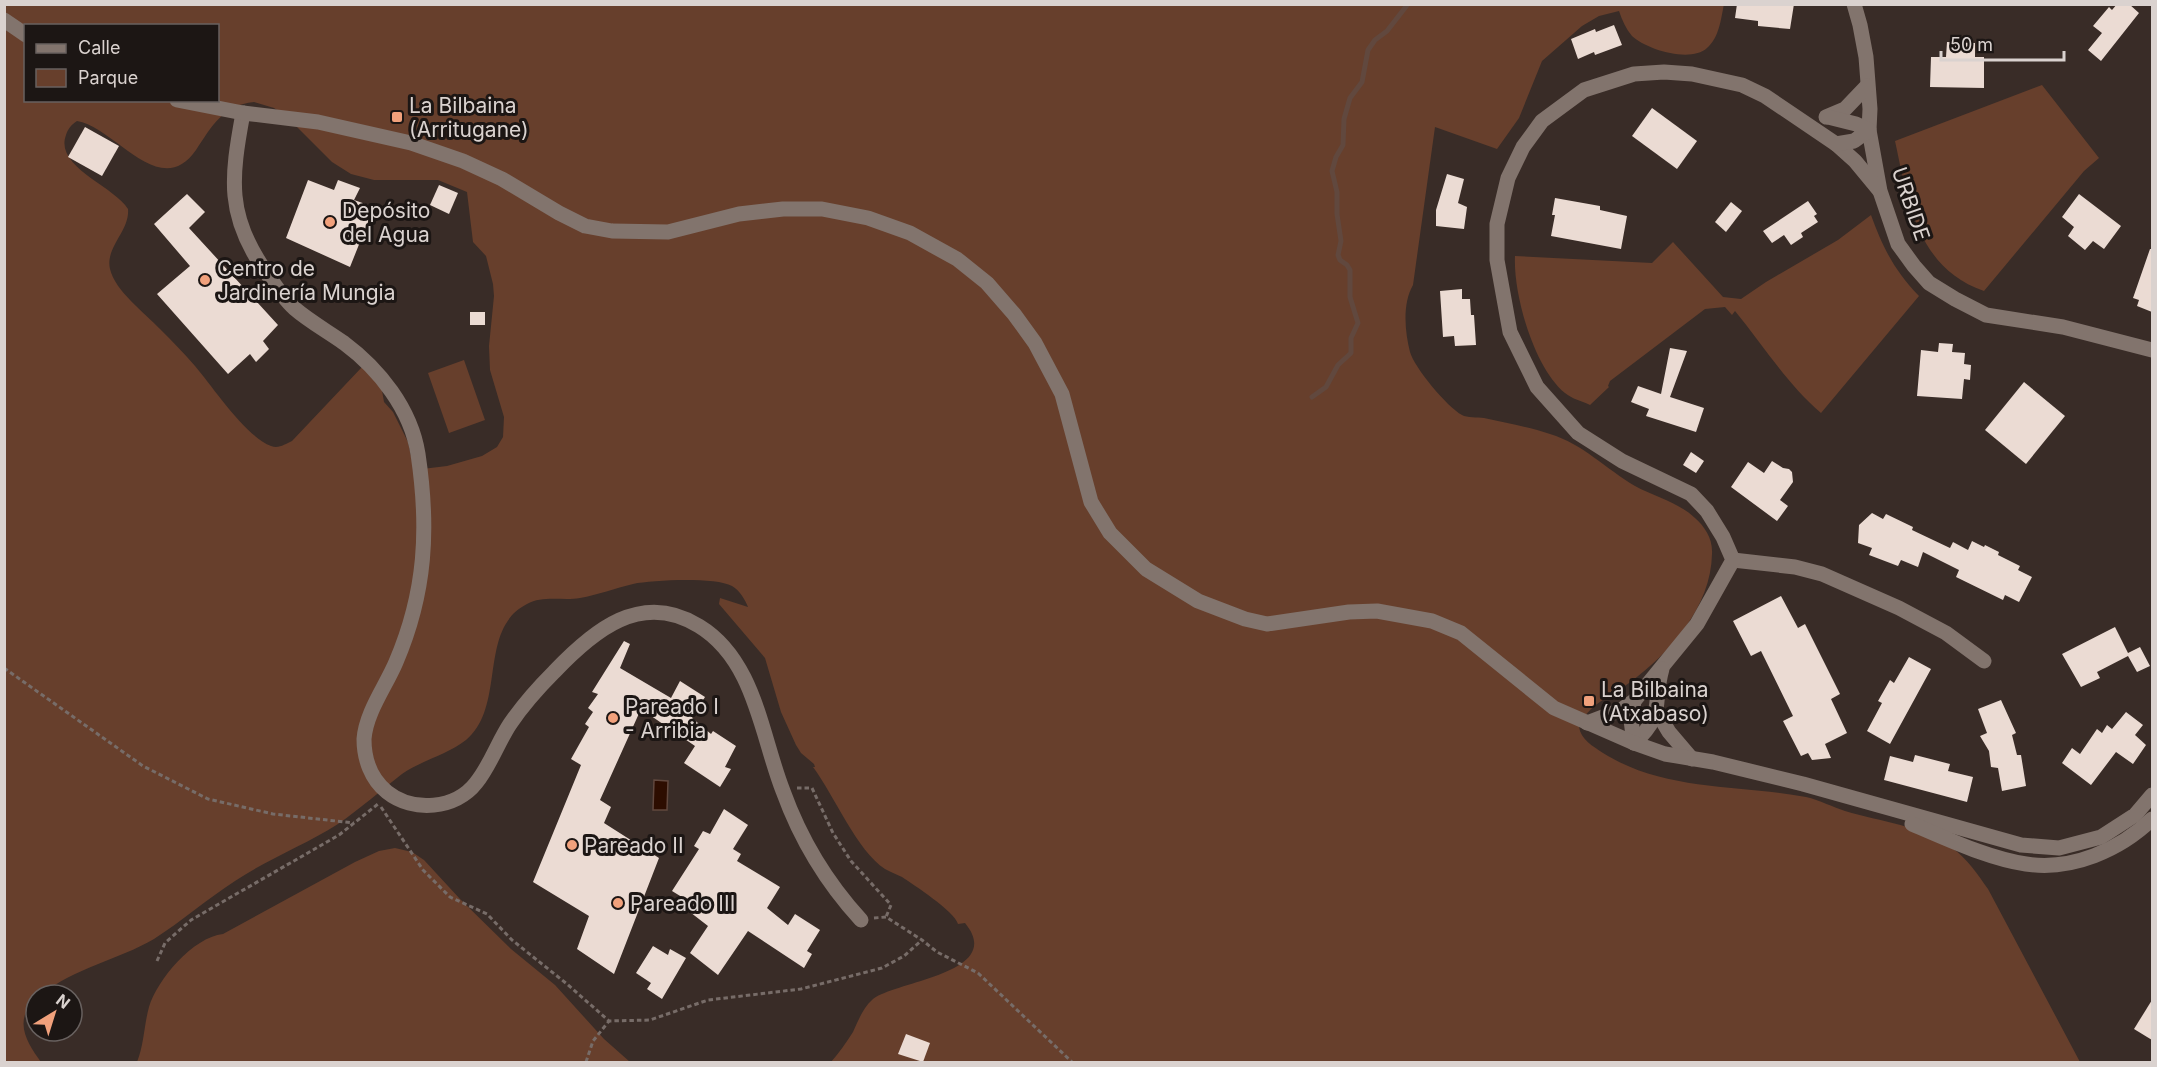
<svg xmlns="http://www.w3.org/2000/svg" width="2157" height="1067" font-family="Inter,sans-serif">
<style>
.green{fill:#673f2c;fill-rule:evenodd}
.water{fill:#2d0d00;stroke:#61483e;stroke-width:1.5}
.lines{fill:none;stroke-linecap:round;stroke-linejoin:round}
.stream{stroke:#61483e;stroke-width:5}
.building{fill:#ebdbd3}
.path{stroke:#776c68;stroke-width:3;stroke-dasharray:4.5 3;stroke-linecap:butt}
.minor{stroke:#82746d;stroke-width:15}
.tertiary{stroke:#82746d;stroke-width:15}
.poi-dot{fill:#f1a17c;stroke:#1c1614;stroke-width:2}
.labels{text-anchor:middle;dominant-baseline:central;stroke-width:6;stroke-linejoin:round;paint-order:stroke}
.poi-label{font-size:21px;fill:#dad2cf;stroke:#1c1614;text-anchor:start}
.street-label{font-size:21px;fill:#dad2cf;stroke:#1c1614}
</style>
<rect width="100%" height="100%" fill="#392c27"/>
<g class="green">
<path d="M1724 4C1721 19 1719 38 1707 48 1691 63 1647 50 1632 36 1626 29 1622 20 1619 11L1599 16 1582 26 1542 61 1519 118 1497 149 1435 127 1413 285C1402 304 1405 332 1410 352 1414 367 1447 407 1462 415 1467 418 1477 417 1484 418 1506 423 1529 427 1550 434 1583 444 1606 469 1635 486 1655 497 1678 502 1695 518 1705 527 1713 539 1712 554 1711 607 1670 653 1629 683 1611 696 1587 705 1579 727 1581 740 1593 746 1603 753 1665 792 1738 784 1806 797 1820 800 1832 807 1845 811 1881 822 1921 825 1952 848 1967 858 1978 875 1988 889L2080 1062H831C839 1053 846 1043 853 1032 858 1021 863 1008 872 1000 893 981 1007 974 965 923L958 924C954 911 914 885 902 877 896 874 890 872 885 869 857 851 834 795 813 767H815L814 764 801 753 796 745 781 712 765 658 719 604 720 598 748 607C745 599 739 590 732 586 715 577 653 580 633 584 615 588 598 595 580 598 563 601 543 595 527 604 477 629 507 706 466 740 447 755 422 760 402 774 381 790 360 809 338 824 305 845 268 859 235 881 207 899 182 921 154 939 118 960 74 968 41 995H36C35 1001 29 1005 26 1012 18 1030 31 1048 41 1062H5V5ZM26 26H218V100H26ZM254 102 274 108 287 117 332 162 351 174 374 180H438L467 192 473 242 486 256 493 284 494 296 489 346 490 370 504 417 503 437 497 447 482 456 447 466 414 470 408 442 393 412 384 402 381 385 362 367 292 441C285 444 279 449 271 446 245 436 213 387 195 366 184 353 172 341 160 329 145 313 115 291 110 269 105 247 130 231 128 209 114 186 54 167 66 135 68 129 71 125 77 121 115 127 160 202 196 150 212 126 223 105 254 102Z"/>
<path d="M2042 85 2099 158 2084 171 1984 291C1917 268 1908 201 1895 141Z"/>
<path d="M1871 215C1883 248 1894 270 1919 296L1821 413C1787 384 1763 345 1735 311L1732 315 1725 307 1705 309 1610 381 1608 386 1609 387 1590 405C1582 401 1572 399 1565 393 1534 368 1513 294 1515 256L1652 263 1673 242 1723 297 1741 299 1766 282 1838 240Z"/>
<path d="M464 360 485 420 449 433 428 373Z"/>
<path d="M395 848 412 852 424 860 460 899 511 949 555 985 604 1039 630 1062H137C144 1045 144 1025 149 1007 157 980 193 937 223 934L355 862 379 851Z"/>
</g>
<path class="water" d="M654 780 668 781 667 810H653Z"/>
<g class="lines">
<path class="stream" d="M1312 397 1326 387 1338 365 1351 353V338L1358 323 1350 297V270L1347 265 1340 260 1338 255 1341 241 1337 214V192L1332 171 1336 157 1343 145 1344 119 1350 98 1362 82 1368 50 1375 40 1387 31 1408 4"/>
</g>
<g class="building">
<path d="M1737 4H1794L1790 29 1758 26V21L1735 18Z"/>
<path d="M2117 4H2129L2139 13 2101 61 2088 50 2102 33 2093 26 2109 7 2112 10Z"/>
<path d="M1614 25 1622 45 1595 55 1594 52 1578 59 1571 39 1595 29 1596 32Z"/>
<path d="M1947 42 1975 43V57H1984V88L1930 87 1931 57H1946Z"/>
<path d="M1652 108 1697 141 1677 169 1632 136Z"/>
<path d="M85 127 119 146 102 176 68 157Z"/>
<path d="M1447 174 1464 179 1458 203 1467 207 1464 229 1436 226V210Z"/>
<path d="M308 180 334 190 338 180 360 188 354 200 374 207 350 267 286 238Z"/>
<path d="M439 185 458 193 449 214 430 205Z"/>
<path d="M187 194 205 212 189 228 278 325 263 341 269 349 256 362 250 354 228 374 157 294 190 266 154 224Z"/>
<path d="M2079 194 2121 226 2104 249 2093 241 2085 250 2068 236 2074 227 2062 217Z"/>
<path d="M1555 198 1600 206V210L1627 216 1621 249 1551 236 1555 215H1552Z"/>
<path d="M1808 201 1817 214 1814 216 1818 222 1801 233 1803 237 1791 245 1784 235 1772 243 1763 231Z"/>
<path d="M1731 202 1742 211 1726 232 1715 222Z"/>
<path d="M2150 249H2152V312L2137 306 2139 300 2133 298Z"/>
<path d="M1462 289V299H1470L1471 315H1474L1476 345 1455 346 1454 336 1443 337 1440 291Z"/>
<rect x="470" y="312" width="15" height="13"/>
<path d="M1939 343 1953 344 1952 352 1965 353 1964 364 1971 365 1970 380 1964 379 1962 399 1917 396 1921 350 1938 352Z"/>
<path d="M1670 348 1687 351 1670 397 1704 408 1696 432 1646 416 1649 409 1631 402 1638 386 1661 394Z"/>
<path d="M2024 382 2065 416 2026 464 1985 430Z"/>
<path d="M1691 452 1704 461 1696 473 1683 465Z"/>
<path d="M1772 461 1783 468 1789 469 1792 472 1793 482 1780 500 1788 506 1777 521 1731 487 1748 462 1764 473Z"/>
<path d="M1872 513 1883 519 1886 514 1913 527 1912 530 1950 548 1953 542 1968 550 1972 541 1984 547 1985 545 1999 552 1998 555 2020 566 2018 570 2032 577 2019 602 2005 595 2003 600 1956 577 1959 570 1923 552 1918 567 1901 560 1898 566 1869 555 1872 548 1858 543 1859 525Z"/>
<path d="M1781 596 1798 628 1805 624 1840 694 1831 699 1847 733 1825 744 1831 758 1812 760 1808 753 1801 756 1783 721 1793 716 1761 651 1751 656 1733 621Z"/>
<path d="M2115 627 2128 653 2140 647 2150 666 2137 672 2128 656 2097 672 2100 678 2081 687 2062 654Z"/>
<path d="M624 641 630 644 620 668 671 698 680 681 705 697 692 718 711 734 713 731 736 746 725 767 731 769 720 787 684 763 695 746 641 709 600 800 611 807 604 823 659 858 614 974 577 949 589 916 533 882 581 765 571 759 589 727 585 724 593 712 588 708 598 694 592 692Z"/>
<path d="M1909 657 1931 669 1890 744 1867 731 1882 703 1878 701 1890 680 1894 683Z"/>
<path d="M2001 700 2016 733 2012 735 2017 755H2021L2026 786 2002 791 1998 768 1991 767 1989 751 1980 736 1987 733 1978 709Z"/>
<path d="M2126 712 2143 725 2135 735 2146 745 2133 764 2116 752 2091 785 2062 763 2072 748 2080 754 2097 729 2102 733 2107 725 2112 729Z"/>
<path d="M1915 755 1950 764 1948 771 1973 777 1967 802 1884 780 1890 756 1913 762Z"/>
<path d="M724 809 748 825 733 849 741 854 737 861 780 887 767 908 788 925 795 914 820 930 807 951 812 954 804 968 748 931 718 975 690 953 708 926 686 909 690 902 672 891 699 849 694 846 703 831 710 834Z"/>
<path d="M653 946 668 955 670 949 686 958 662 999 647 989 651 983 636 973Z"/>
<path d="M2152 1000V1040L2134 1029Z"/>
<path d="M906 1034 930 1043 923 1062 898 1054Z"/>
</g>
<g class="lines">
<g class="path">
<path d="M4 668 143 766 208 799 273 814 354 823"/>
<path d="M797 788H812L833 833 851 861 891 905 886 917"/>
<path d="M381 807 423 870 450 897 487 914 512 940 567 984 609 1021 650 1020 708 1000 801 989 882 968 904 956 922 940"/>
<path d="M874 918 886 917 922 940 937 952 978 973 1072 1062"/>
<path d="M157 961 165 943 191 920 339 835 378 804"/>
<path d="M586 1062 593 1041 609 1021"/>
</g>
<g class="minor">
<path d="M1854 4 1860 25 1866 57 1870 109 1869 130 1880 191 1898 244 1914 266 1929 283 1955 299 1986 315 2063 327 2152 350"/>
<path d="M243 113C231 178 226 216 266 272 274 284 283 298 294 308 309 321 327 331 344 343 379 369 411 409 418 454 429 528 426 592 396 662 386 686 366 712 364 739 364 759 371 779 387 792 413 813 456 809 476 783 490 766 498 742 510 724 523 705 538 688 554 672 593 631 641 590 699 626 755 660 761 735 783 791 800 838 827 883 861 920"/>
<path d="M1826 117 1845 109 1867 86"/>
<path d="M1836 144 1855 161 1879 190"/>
<path d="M1733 560 1795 567 1822 574 1899 608 1946 633 1984 661"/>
<path d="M1657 712 1669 732 1692 759"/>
<path d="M1587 723 1621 710 1634 701 1697 624 1733 560 1723 537 1707 511 1691 494 1622 461 1578 433 1537 387 1510 332 1497 260V224L1508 178 1523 147 1542 121 1584 90 1634 74 1664 72 1692 74 1742 85 1765 96 1836 144 1854 141 1869 130 1856 124 1828 117"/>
<path d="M1634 743C1666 714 1652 704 1662 669"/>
<path d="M1634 743 1631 720 1634 701"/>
</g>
<g class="tertiary">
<path d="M4 20 26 35"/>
<path d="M177 100 243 113 318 122 411 143 463 161 502 179 559 213 585 226 612 231 668 232 739 214 783 209H822L868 218 910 233 957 259 987 283 1014 314 1035 343 1062 394 1091 502 1110 533 1146 569 1198 601 1245 619 1267 624 1349 612 1377 611 1432 621 1461 633 1554 708 1634 743 1665 754 1713 762 1803 784 2021 845 2059 848 2101 837 2135 815 2152 795"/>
<path d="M1912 824C1948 839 1987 858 2026 864 2072 871 2120 850 2152 819"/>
</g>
</g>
<g class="poi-dot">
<rect x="391" y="111" width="12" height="12" rx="3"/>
<circle cx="330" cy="222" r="6"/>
<circle cx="205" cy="280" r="6"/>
<rect x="1583" y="695" width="12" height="12" rx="3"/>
<circle cx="613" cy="718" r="6"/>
<circle cx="572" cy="845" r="6"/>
<circle cx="618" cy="903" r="6"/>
</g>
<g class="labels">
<g class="poi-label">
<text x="409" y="105">La Bilbaina<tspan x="409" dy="24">(Arritugane)</tspan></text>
<text x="342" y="210">Depósito<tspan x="342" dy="24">del Agua</tspan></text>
<text x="217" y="268">Centro de<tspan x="217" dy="24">Jardinería Mungia</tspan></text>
<text x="1601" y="689">La Bilbaina<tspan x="1601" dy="24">(Atxabaso)</tspan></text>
<text x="625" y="706">Pareado I<tspan x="625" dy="24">- Arribia</tspan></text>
<text x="584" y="845">Pareado II</text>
<text x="630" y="903">Pareado III</text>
</g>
<g class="street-label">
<text transform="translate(1911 204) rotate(71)">URBIDE</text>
</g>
</g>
<rect width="2157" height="1067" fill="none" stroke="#dad2cf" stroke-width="12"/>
<rect x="24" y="24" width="195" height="78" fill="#1c1614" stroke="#68615f" stroke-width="1.5"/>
<rect x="36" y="44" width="30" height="9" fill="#82746d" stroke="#68615f" stroke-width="1.5"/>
<text x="78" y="54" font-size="18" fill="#dad2cf">Calle</text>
<rect x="36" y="69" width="30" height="18" fill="#673f2c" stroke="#68615f" stroke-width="1.5"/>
<text x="78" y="84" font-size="18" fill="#dad2cf">Parque</text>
<g transform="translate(54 1013) rotate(38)"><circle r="28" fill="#1c1614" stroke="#68615f" stroke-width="1.5"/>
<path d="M0-4.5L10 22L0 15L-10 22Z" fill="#f1a17c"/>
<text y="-9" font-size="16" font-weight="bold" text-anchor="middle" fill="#dad2cf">N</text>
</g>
<path d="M1941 51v9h123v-9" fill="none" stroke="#dad2cf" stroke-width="3"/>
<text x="1950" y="51" font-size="18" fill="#dad2cf" stroke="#1c1614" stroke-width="4.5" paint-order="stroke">50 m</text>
</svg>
